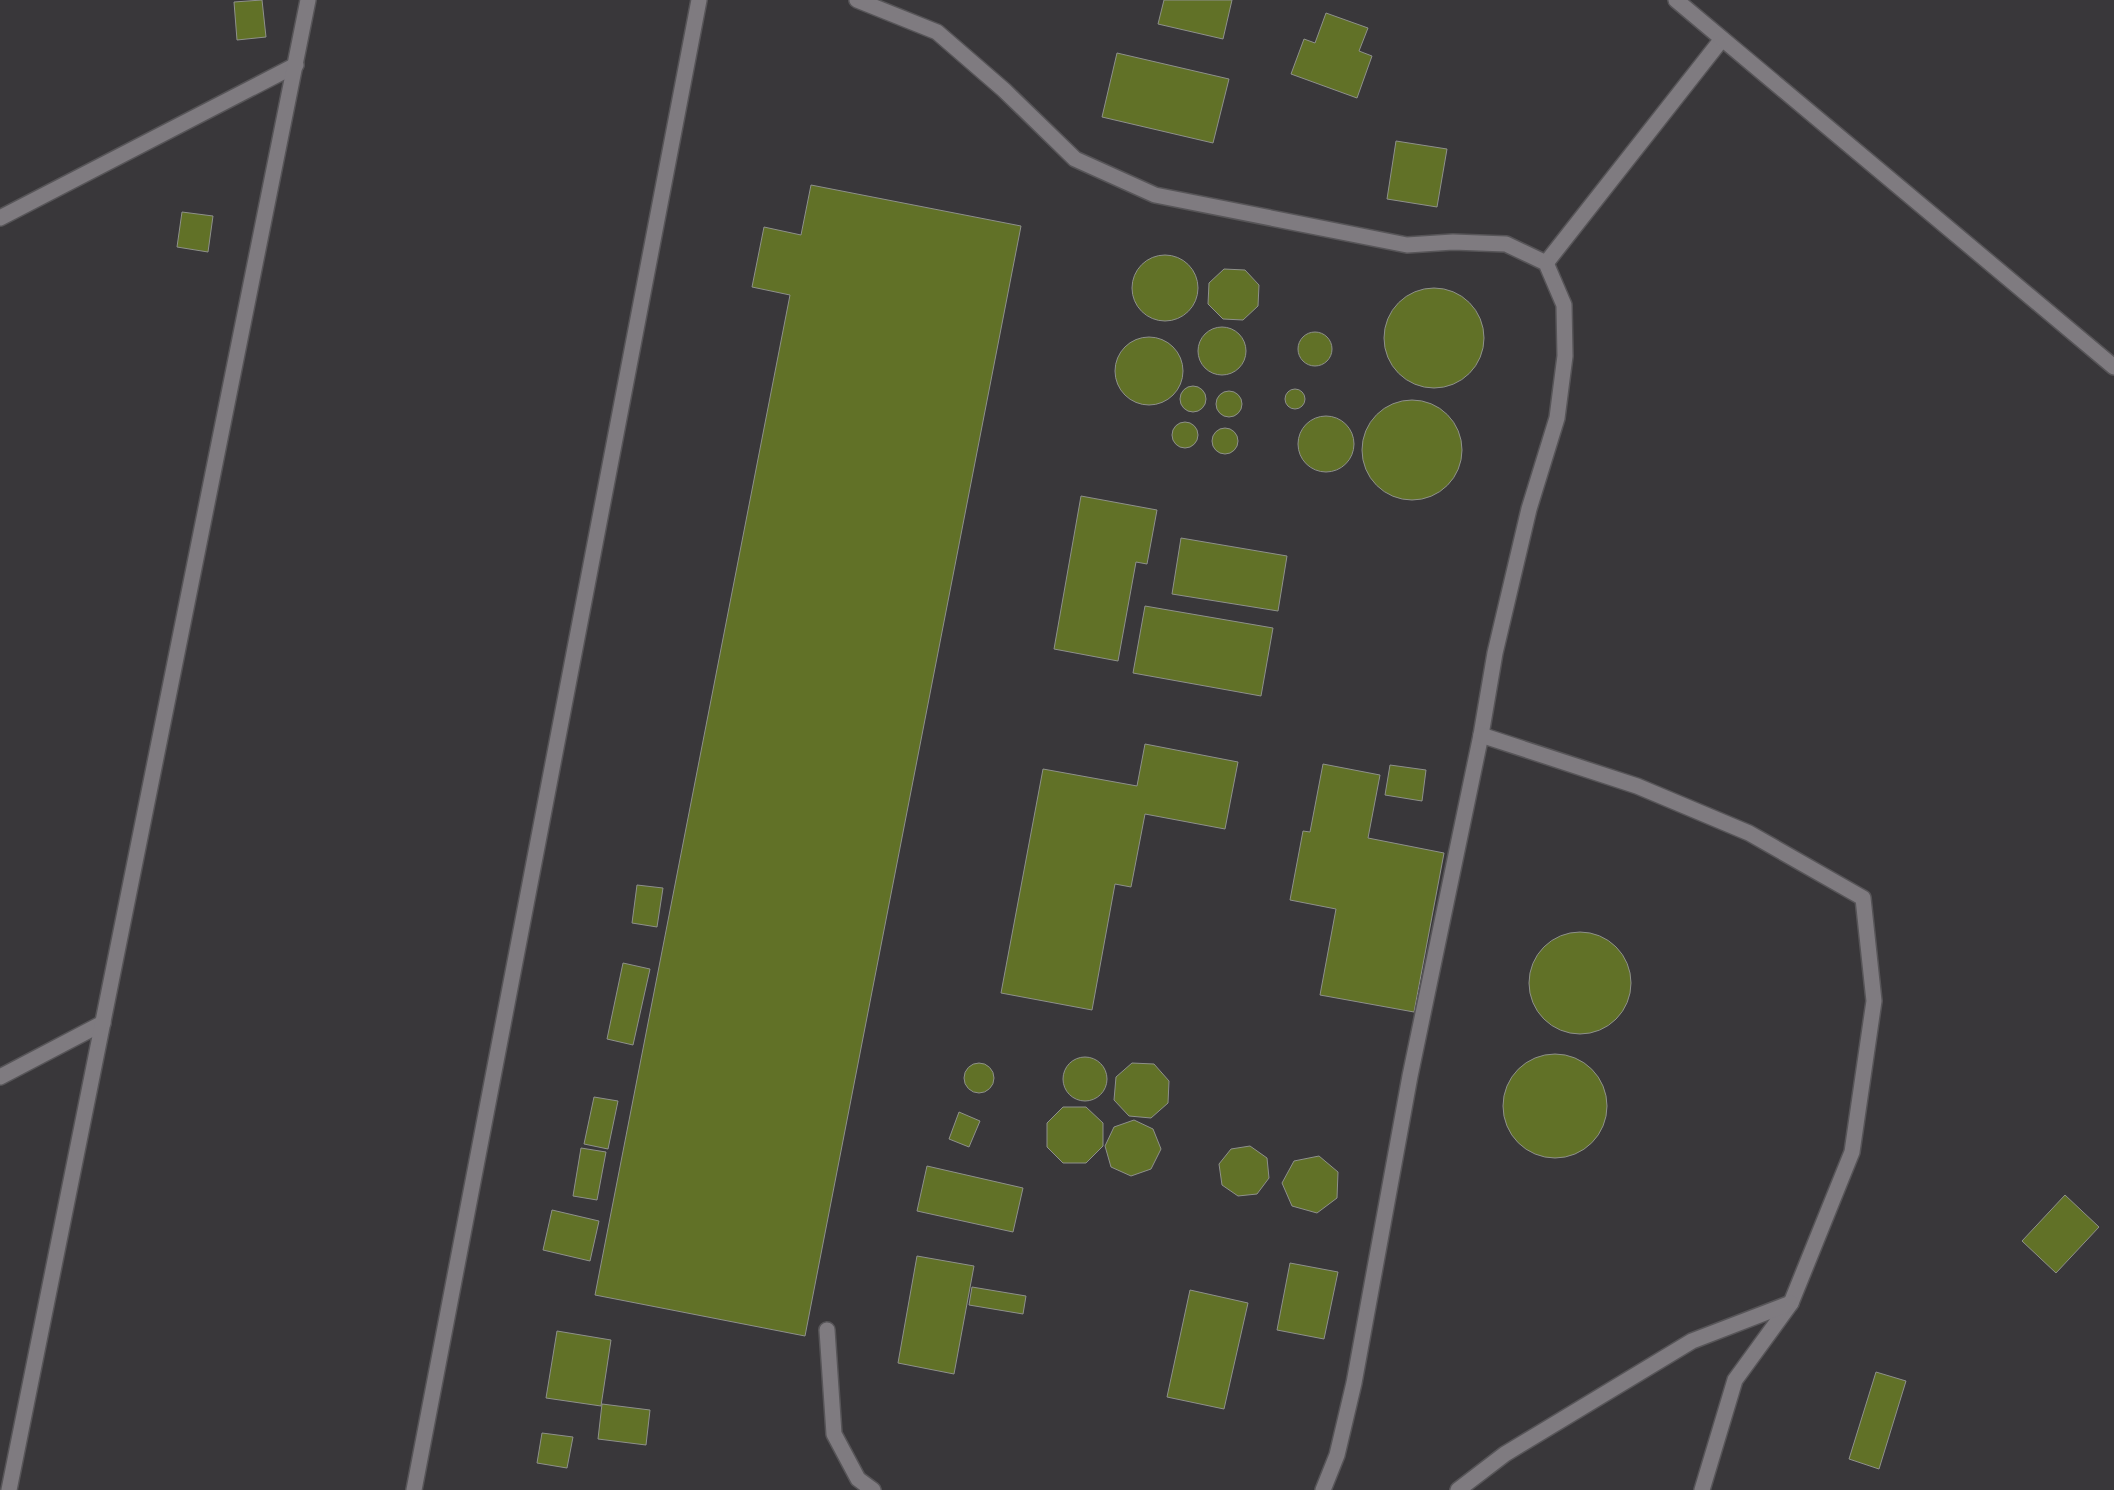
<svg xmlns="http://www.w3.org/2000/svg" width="2114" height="1490" font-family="'Nunito Sans',sans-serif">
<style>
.building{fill:#617127;stroke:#8e908b}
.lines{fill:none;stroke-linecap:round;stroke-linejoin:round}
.lane-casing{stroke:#575558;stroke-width:18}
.street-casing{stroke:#575558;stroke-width:18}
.lane{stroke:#7f7b80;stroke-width:15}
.street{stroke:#7f7b80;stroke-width:15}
</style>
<rect width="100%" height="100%" fill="#39373a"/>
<g class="building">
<path d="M262 0 266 37 237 40 234 2Z"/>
<path d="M1164 0H1232L1223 39 1158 24Z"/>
<path d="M1326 13 1368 28 1359 51 1372 56 1357 98 1291 74 1304 39 1315 43Z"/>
<path d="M1117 53 1229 79 1213 143 1102 117Z"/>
<path d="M1396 141 1447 149 1437 207 1387 199Z"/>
<path d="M811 185 1021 226 805 1336 595 1295 790 295 752 287 764 227 801 235Z"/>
<path d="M182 212 213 216 208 252 177 247Z"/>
<circle cx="1165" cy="288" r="33"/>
<path d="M1224 269 1245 270 1259 285 1258 306 1243 320 1223 319 1208 304 1209 283Z"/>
<circle cx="1434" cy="338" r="50"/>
<circle cx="1222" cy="351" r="24"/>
<circle cx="1315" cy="349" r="17"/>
<circle cx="1149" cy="371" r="34"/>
<circle cx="1193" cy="399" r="13"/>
<circle cx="1295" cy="399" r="10"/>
<circle cx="1229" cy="404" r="13"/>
<circle cx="1412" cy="450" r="50"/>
<circle cx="1326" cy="444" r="28"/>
<circle cx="1185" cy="435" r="13"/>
<circle cx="1225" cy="441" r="13"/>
<path d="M1081 496 1157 510 1147 564 1136 562 1118 661 1054 649Z"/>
<path d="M1181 538 1287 556 1278 611 1172 594Z"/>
<path d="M1145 606 1273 628 1261 696 1133 673Z"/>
<path d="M1145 744 1238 762 1225 829 1145 814 1131 887 1115 884 1092 1010 1001 993 1043 769 1137 786Z"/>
<path d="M1323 764 1380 775 1368 838 1444 853 1414 1012 1320 995 1336 909 1290 900 1303 831 1310 832Z"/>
<path d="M1390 765 1426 770 1422 801 1385 795Z"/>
<path d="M637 885 663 888 657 927 632 923Z"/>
<circle cx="1580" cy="983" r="51"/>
<path d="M623 963 650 969 633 1045 607 1039Z"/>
<circle cx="1555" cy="1106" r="52"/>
<circle cx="1085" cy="1079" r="22"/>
<path d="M1132 1063 1154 1064 1169 1081 1168 1103 1151 1118 1129 1116 1114 1100 1116 1077Z"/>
<circle cx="979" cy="1078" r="15"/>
<path d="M594 1097 618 1101 608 1149 584 1144Z"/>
<path d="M1063 1107H1086L1103 1123V1146L1086 1163H1063L1047 1147V1123Z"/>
<path d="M959 1112 980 1121 969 1147 949 1139Z"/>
<path d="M1134 1120 1153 1129 1161 1149 1151 1169 1131 1176 1111 1167 1105 1146 1114 1127Z"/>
<path d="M1250 1146 1267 1158 1269 1178 1257 1194 1238 1196 1222 1185 1219 1164 1231 1149Z"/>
<path d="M581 1148 606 1152 597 1200 573 1196Z"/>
<path d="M1319 1156 1338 1172 1337 1198 1317 1213 1292 1206 1282 1183 1294 1161Z"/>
<path d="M927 1166 1023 1188 1013 1232 917 1211Z"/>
<path d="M2065 1195 2099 1227 2056 1273 2022 1241Z"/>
<path d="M552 1210 599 1221 590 1261 543 1250Z"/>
<path d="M917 1256 974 1266 954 1374 898 1363Z"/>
<path d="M1290 1263 1338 1272 1324 1339 1277 1330Z"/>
<path d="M972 1287 1026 1296 1023 1314 969 1305Z"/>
<path d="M1190 1290 1248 1303 1224 1409 1167 1397Z"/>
<path d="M557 1331 611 1340 601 1406 546 1398Z"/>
<path d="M1876 1372 1906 1381 1879 1469 1849 1459Z"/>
<path d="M602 1404 650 1410 646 1445 598 1439Z"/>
<path d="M542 1433 573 1437 567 1468 537 1463Z"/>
</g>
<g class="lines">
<defs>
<g id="lane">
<path d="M857 0 937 32 1004 90 1075 159 1155 195 1407 245 1453 242 1506 244 1546 263 1564 305 1565 356 1557 418 1529 509 1495 653 1481 735 1410 1076 1354 1383 1337 1455 1323 1490"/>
<path d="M1546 263 1722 39"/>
<path d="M1481 735 1637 786 1749 833 1863 898 1874 1001 1852 1152 1791 1303 1735 1380 1702 1490"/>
<path d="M827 1330 834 1434 858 1479 873 1490"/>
<path d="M1458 1490 1505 1454 1692 1341 1791 1303"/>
</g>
<g id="street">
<path d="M1676 0 2114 367"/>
<path d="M0 218 296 65"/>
<path d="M0 1077 103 1023"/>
<path d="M9 1490 308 0"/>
<path d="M414 1490 699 0"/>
</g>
</defs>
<use href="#lane" class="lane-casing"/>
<use href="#street" class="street-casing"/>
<use href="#lane" class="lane"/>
<use href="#street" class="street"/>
</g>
</svg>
